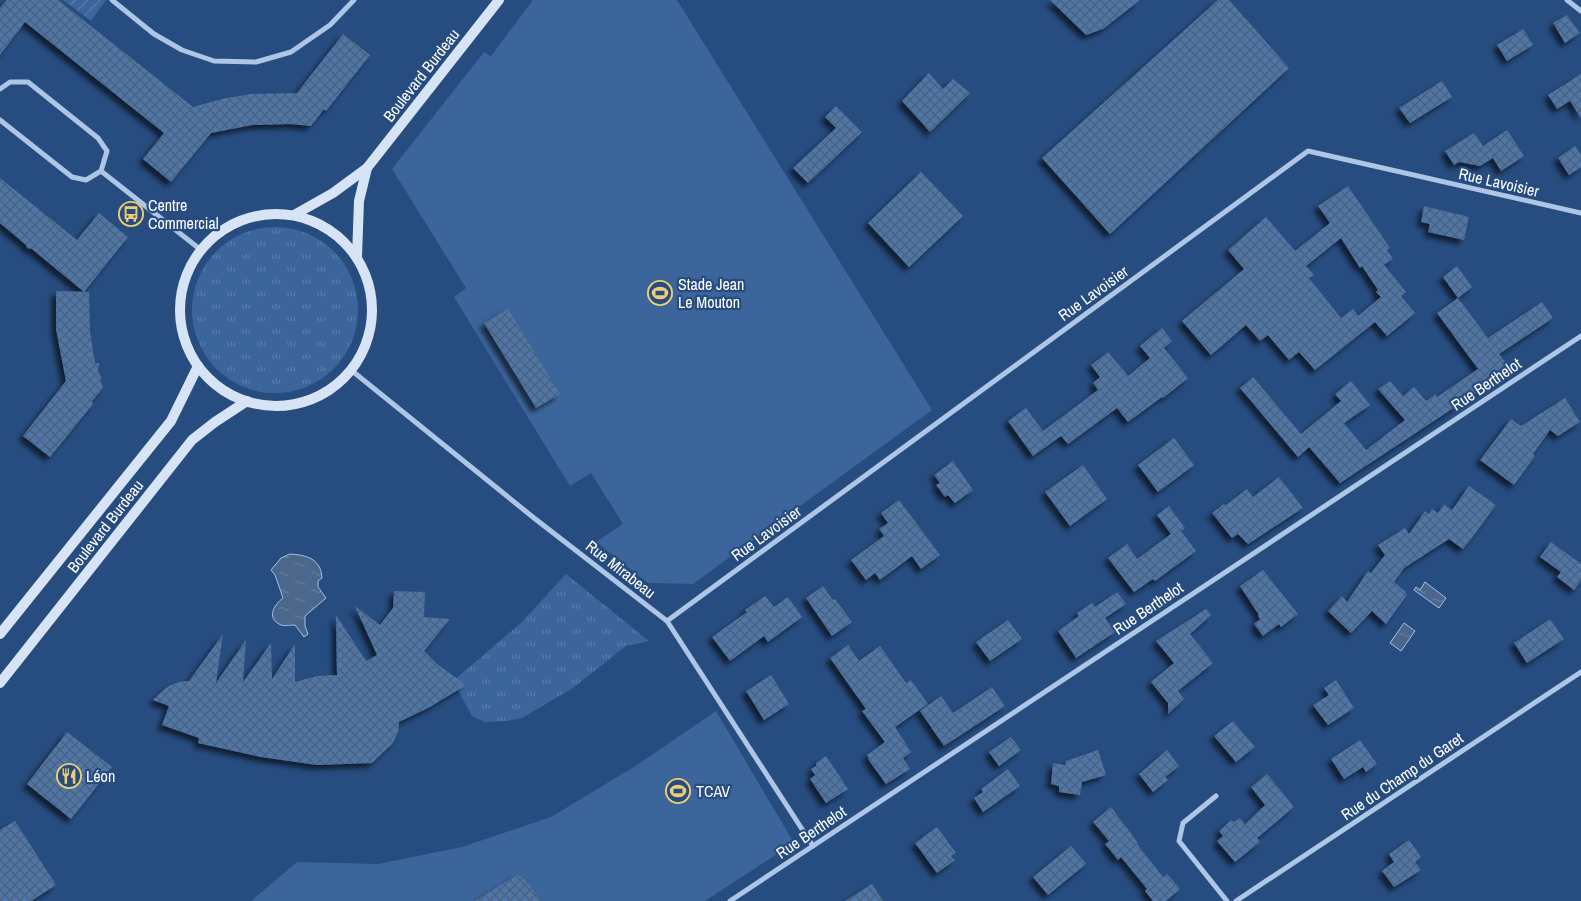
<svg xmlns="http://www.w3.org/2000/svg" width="1581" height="901" font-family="'Archivo Narrow',sans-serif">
  <defs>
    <pattern id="grass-tufts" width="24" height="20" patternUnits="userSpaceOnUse" patternTransform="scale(1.25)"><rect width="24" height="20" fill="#3c659c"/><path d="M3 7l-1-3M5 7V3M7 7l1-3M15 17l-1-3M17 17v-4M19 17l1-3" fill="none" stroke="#597cab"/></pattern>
    <pattern id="garden-furrows" width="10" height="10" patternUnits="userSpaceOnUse" patternTransform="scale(1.25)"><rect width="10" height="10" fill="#3c659c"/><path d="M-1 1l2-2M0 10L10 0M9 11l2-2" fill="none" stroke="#597cab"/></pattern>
    <pattern id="water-ripples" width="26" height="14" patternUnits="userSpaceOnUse" patternTransform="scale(1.25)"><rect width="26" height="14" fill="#4c678c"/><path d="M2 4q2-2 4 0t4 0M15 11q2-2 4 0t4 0" fill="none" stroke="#677e9d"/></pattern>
    <pattern id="building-cross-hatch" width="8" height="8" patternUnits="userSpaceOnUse" patternTransform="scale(1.25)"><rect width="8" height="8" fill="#5076a8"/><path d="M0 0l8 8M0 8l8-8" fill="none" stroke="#4e617a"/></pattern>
    <filter id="shadow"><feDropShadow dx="-4.5" dy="4.5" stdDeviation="2.5" flood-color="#0009"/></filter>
  </defs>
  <rect width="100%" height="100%" fill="#274c7f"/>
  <g fill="url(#grass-tufts)">
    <circle cx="275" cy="310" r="83"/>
    <polygon points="566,574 649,641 626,646 573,688 522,718 507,721 485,722 472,716 453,681 522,622"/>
  </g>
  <g fill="#3c659c">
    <polygon points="533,0 677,0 932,410 693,584 648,583 596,542 623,524 591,473 570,486 454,297 466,288 392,169 484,52 491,56"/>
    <polygon points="716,711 794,843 705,901 251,901 297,862 378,864 462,847 551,817 637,765"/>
  </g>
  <polygon fill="url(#garden-furrows)" points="63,0 106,0 91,21"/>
  <g fill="url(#water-ripples)" stroke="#a2c1e6">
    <path d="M290 554C307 555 321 559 322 578L318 581V587L326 598 305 616V626L308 634 304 637 295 625C289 625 284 627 279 624 266 617 275 604 283 598L275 575 271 570 281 558Z"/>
    <polygon points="1425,582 1446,598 1439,608 1414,590 1416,587 1420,590"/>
    <polygon points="1404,623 1415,631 1401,651 1390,643"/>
  </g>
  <g fill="url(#building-cross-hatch)" fill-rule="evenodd" filter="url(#shadow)">
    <polygon points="7,0 58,0 193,107 226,98 252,94 297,93 343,34 370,55 326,111 324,109 311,126 290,124 252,125 211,133 171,182 143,159 164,133 25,22 0,55 0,8"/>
    <polygon points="1050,0 1140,0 1103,29 1086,35"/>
    <polygon points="1218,0 1229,0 1289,68 1110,234 1042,158"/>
    <polygon points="1567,15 1580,33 1565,43 1553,23"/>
    <polygon points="1523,29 1533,45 1507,61 1497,45"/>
    <polygon points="929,73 943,89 953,79 970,93 930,132 902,101"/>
    <polygon points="1581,74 1581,118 1570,101 1557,109 1548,95"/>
    <polygon points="1442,81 1452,97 1410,123 1399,108"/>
    <polygon points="836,106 862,132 808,183 793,168 836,128 825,117"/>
    <polygon points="1507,130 1524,156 1501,171 1493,158 1480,166 1459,162 1454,165 1445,151 1474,133 1483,146"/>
    <polygon points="1575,146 1581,155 1581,167 1569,175 1558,158"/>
    <polygon points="921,172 963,216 909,267 868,223"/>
    <polygon points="0,178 77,240 99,213 128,237 84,292 32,249 27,248 26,245 0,223"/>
    <path d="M1348 186 1390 248 1387 250 1393 259 1384 265 1406 292 1401 296 1415 313 1387 336 1375 322 1315 370 1299 352 1289 360 1268 335 1260 341 1246 325 1211 355 1182 321 1244 269 1228 250 1266 217 1295 251 1330 223 1318 206ZM1341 238 1360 268 1362 266 1378 290 1376 292 1381 297 1358 316 1353 309 1341 318 1309 278 1314 275 1306 266Z"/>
    <polygon points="1424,206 1469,217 1464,240 1428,232 1430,224 1421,222"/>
    <polygon points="1457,266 1472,287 1458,298 1443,277"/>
    <polygon points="56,291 89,292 90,332 95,363 99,363 98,371 102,379 100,380 103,388 92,401 93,404 50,457 23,436 66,381 56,329"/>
    <polygon points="1458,298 1488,338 1542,302 1553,318 1499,354 1511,370 1340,483 1309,447 1298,457 1240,388 1253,377 1301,434 1341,401 1335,394 1351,381 1370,405 1344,423 1366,450 1405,420 1378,389 1390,381 1403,396 1414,387 1426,401 1436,394 1437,397 1478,369 1437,313"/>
    <polygon points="508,309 560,394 536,408 484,323"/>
    <polygon points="1162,328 1172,341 1164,348 1188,378 1163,398 1162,397 1128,422 1117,408 1068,444 1061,436 1033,456 1008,421 1026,408 1043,431 1098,390 1093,383 1100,377 1091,365 1108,352 1128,376 1150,358 1140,346"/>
    <polygon points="1565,398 1580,422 1558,436 1550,430 1533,454 1535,456 1514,485 1480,460 1511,419 1521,426"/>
    <polygon points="1174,438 1194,465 1158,492 1138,465"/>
    <polygon points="953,461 973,490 955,503 948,495 945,497 936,485 940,483 934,475"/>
    <polygon points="1083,465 1107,499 1070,526 1045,492"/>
    <polygon points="1279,477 1303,508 1248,544 1238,534 1232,538 1212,513 1224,504 1226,505 1247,489 1253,497"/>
    <polygon points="1469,486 1496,505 1471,539 1463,549 1449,539 1404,568 1394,582 1406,592 1405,593 1407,595 1386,624 1372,611 1351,633 1328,611 1342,596 1347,602 1368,571 1371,573 1385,555 1378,545 1405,528 1409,534 1425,511 1429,514 1432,509 1438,513 1444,504 1452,510"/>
    <polygon points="899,500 940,555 921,569 912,556 880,580 875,573 866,580 851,560 884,536 879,529 888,523 881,513"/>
    <polygon points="1169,506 1185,528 1181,531 1196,551 1155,581 1153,579 1134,592 1108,558 1127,544 1137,559 1171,534 1157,515"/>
    <polygon points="1551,542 1581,564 1581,580 1574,590 1557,577 1561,572 1540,557"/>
    <polygon points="1263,570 1298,614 1281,627 1279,624 1263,636 1254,624 1260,619 1258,616 1259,615 1240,586"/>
    <polygon points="823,586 833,600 835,599 852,622 832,636 806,598"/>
    <polygon points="394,591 425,592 424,617 450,619 424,651 437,664 466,685 430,707 399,722 398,732 393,743 372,763 317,765 261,757 198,743 199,738 162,725 169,706 153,700 167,687 178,682 189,681 223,634 216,683 246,640 243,682 271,643 272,679 295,644 295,682 317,676 337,675 336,615 366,661 377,655 355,606 380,625 393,608"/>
    <polygon points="1117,592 1126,604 1105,618 1115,632 1076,658 1058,631 1079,616 1077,613 1092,603 1095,607"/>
    <polygon points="765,596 774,607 788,597 802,617 768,642 764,636 730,661 712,637 747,612 745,610"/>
    <polygon points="1206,609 1211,615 1190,634 1213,663 1178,691 1184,699 1168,714 1168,703 1151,682 1174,663 1156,641"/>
    <polygon points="1550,619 1564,639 1527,663 1514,643"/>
    <polygon points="1008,620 1022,639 990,661 976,642"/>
    <polygon points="848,645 859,661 880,646 906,683 911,680 928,704 895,727 911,752 903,758 910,769 886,784 868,759 869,758 867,755 885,742 862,711 866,709 830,658"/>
    <polygon points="771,675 789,704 764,720 746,691"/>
    <polygon points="1336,680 1354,708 1328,725 1313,705 1329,695 1324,688"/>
    <polygon points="992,687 1005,706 944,746 920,711 941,696 953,713"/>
    <polygon points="1233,721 1255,747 1236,762 1214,736"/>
    <polygon points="67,732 112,767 71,819 27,784"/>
    <polygon points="1011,737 1021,750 999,766 989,752"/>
    <polygon points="1360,740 1377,764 1366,772 1363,767 1344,779 1331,759"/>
    <polygon points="1098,750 1106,775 1082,782 1080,795 1059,792 1059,786 1051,784 1053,763 1065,765 1066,761"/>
    <polygon points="1167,750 1179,766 1165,777 1168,780 1153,792 1139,774"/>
    <polygon points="826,756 848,789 826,803 810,779 815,775 811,769 816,766 816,763"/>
    <polygon points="1008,769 1020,786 983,812 974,798 983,792 981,789"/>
    <polygon points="1267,774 1294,807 1257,838 1260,842 1235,862 1217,841 1223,836 1219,831 1231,820 1234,822 1240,818 1245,824 1265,805 1251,787"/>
    <polygon points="1111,807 1138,843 1137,844 1163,877 1167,874 1180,889 1166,901 1153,901 1145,891 1147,889 1121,857 1118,860 1105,844 1109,841 1093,822"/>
    <polygon points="15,821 56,885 31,901 0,901 0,830"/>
    <polygon points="937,827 956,853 951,856 955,860 937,873 915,843"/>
    <polygon points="1409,840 1421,857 1415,862 1421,870 1394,887 1382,871 1394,862 1389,854"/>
    <polygon points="1071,846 1086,864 1048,895 1033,877"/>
    <polygon points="517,875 522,877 530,886 541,901 475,901"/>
    <polygon points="872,884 883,901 845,901"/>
  </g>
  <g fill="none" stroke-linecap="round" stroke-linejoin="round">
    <g stroke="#aec6e5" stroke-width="5">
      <polyline points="112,0 154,34 182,50 214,61 256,62 291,52 330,25 354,0"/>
      <polyline points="1567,0 1581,11"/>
      <polyline points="0,89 10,82 28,82 98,138 107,151 101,171 86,180 72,177 0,120"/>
      <polyline points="101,171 201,250"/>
      <polyline points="351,370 534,518 667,621 813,846"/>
      <polyline points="667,621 1308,151 1581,213"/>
      <polyline points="1216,796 1183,823 1179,841 1227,901"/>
      <polyline points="730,901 1581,336"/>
      <polyline points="1236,901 1581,672"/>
    </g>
    <g stroke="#d7e4f5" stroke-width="10">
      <circle cx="276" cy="310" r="96"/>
      <polyline points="294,215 333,193 367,168 499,0"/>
      <polyline points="357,257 359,201 367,168"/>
      <polyline points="0,634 171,421 198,366"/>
      <polyline points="0,683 192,440 215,422 247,401"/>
    </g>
  </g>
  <defs>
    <symbol id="bus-ring" viewBox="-11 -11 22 22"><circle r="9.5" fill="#274c7f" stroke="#eecc74" stroke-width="1.5"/><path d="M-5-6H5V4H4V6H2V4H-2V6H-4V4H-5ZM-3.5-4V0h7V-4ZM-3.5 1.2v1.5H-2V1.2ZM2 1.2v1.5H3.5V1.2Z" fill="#eecc74"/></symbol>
    <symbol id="stadium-ring" viewBox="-11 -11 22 22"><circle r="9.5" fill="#274c7f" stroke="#eecc74" stroke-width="1.5"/><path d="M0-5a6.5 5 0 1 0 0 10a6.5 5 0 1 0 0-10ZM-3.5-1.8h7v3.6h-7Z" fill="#eecc74"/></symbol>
    <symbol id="restaurant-ring" viewBox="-11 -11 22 22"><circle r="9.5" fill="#274c7f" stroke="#eecc74" stroke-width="1.5"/><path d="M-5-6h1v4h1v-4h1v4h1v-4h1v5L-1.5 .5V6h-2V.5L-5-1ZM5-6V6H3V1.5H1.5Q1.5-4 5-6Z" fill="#eecc74"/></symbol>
  </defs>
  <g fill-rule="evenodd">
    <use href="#bus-ring" x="117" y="200" width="28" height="28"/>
    <use href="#stadium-ring" x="646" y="279" width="28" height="28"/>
    <use href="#restaurant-ring" x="55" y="762" width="28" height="28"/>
    <use href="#stadium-ring" x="664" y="777" width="28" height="28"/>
  </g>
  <g text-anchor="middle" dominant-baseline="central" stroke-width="4.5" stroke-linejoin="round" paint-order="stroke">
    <g font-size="16" fill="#fff" stroke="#274c7f">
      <text transform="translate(421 75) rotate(-52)">Boulevard Burdeau</text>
      <text transform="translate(1499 182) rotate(13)">Rue Lavoisier</text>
      <text transform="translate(1093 293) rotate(-36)">Rue Lavoisier</text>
      <text transform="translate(1486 384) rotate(-34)">Rue Berthelot</text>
      <text transform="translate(105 526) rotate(-52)">Boulevard Burdeau</text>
      <text transform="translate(766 533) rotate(-36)">Rue Lavoisier</text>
      <text transform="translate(621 569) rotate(38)">Rue Mirabeau</text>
      <text transform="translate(1148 608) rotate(-34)">Rue Berthelot</text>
      <text transform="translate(1402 776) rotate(-34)">Rue du Champ du Garet</text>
      <text transform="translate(811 832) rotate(-34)">Rue Berthelot</text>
    </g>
    <g font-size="16" fill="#fff" stroke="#274c7f" text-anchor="start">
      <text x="148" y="205">Centre<tspan x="148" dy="18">Commercial</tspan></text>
      <text x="678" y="284">Stade Jean<tspan x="678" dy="18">Le Mouton</tspan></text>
      <text x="86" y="776">Léon</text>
      <text x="696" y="791">TCAV</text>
    </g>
  </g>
</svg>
